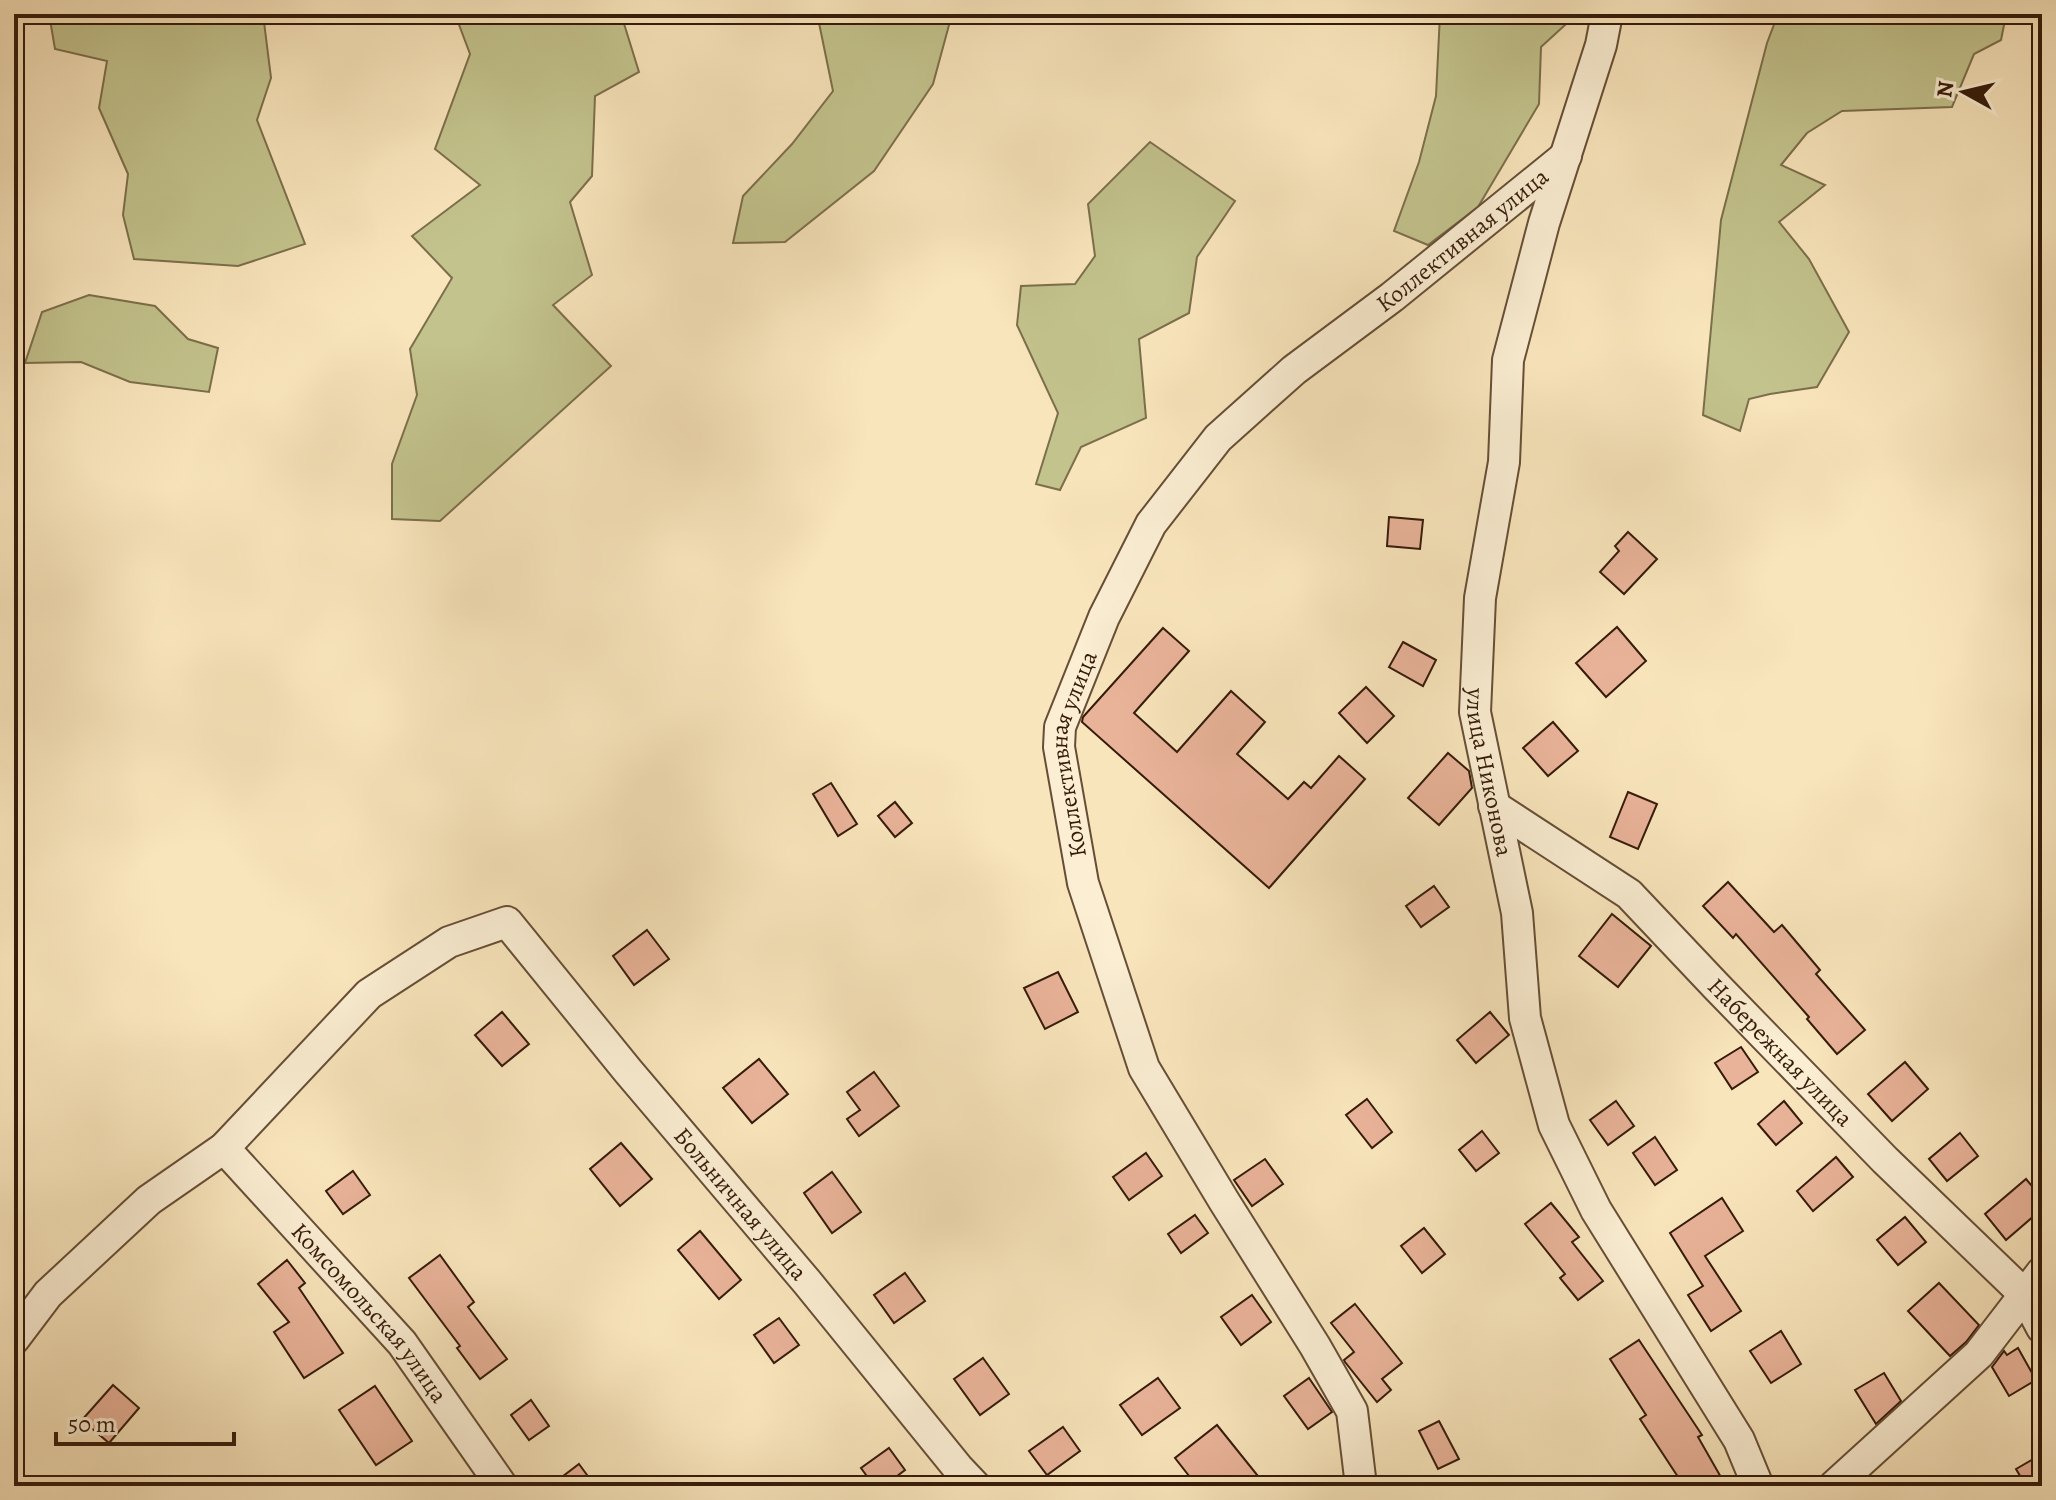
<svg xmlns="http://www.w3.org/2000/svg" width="2056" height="1500" font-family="Alegreya,serif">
  <rect width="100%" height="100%" fill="#f9e5bc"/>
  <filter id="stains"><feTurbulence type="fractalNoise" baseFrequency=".0025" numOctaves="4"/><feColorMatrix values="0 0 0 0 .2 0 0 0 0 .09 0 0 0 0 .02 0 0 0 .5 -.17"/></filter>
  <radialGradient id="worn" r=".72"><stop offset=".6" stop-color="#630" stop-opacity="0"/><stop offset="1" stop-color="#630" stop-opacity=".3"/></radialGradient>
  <g fill="#c3c38d" stroke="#7c6f4c" stroke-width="2">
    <polygon points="49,14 263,14 271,78 257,120 305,244 238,266 134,259 123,215 128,174 99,108 107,61 55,49"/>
    <polygon points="455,14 621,14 639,72 595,96 592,176 570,202 592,275 553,305 611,366 440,521 392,519 392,464 417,395 410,349 452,278 412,236 480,185 435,149 470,54"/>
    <polygon points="755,14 952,14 933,84 874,171 785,242 733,243 743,196 792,144 833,91 819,23"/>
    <polygon points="1440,14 1577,14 1541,47 1539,104 1478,207 1428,245 1394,231 1419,162 1436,96"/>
    <polygon points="1778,14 1998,14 2006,15 2001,40 1974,54 1952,107 1842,111 1807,133 1781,165 1825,185 1779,222 1809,259 1849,332 1817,387 1770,394 1749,399 1740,431 1703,415 1721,220 1767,43"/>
    <polygon points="1150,142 1235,201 1197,257 1189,313 1139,339 1146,418 1081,447 1060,490 1036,484 1058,413 1017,325 1021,286 1075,284 1095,256 1088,204"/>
    <polygon points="89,295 155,306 188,339 218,348 209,392 130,382 81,362 25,363 42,312"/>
  </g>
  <g fill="#e9b399" stroke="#351b0a" stroke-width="2">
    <polygon points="1389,517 1423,520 1420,549 1387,546"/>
    <polygon points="1628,532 1657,559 1624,594 1600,572 1619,551 1615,546"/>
    <polygon points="1617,627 1646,661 1606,697 1576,663"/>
    <polygon points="1163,628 1189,651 1134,713 1177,752 1231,691 1265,722 1237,754 1288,799 1304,782 1311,788 1339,756 1365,779 1269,888 1082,722 1083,717"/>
    <polygon points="1403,642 1436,660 1423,686 1389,667"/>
    <polygon points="1366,687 1394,716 1367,743 1339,713"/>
    <polygon points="1553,722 1578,751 1548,776 1523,748"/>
    <polygon points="1448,753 1469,771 1472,788 1439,825 1408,798"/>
    <polygon points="831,783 857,824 838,836 813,794"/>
    <polygon points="1628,792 1657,804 1638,849 1610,837"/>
    <polygon points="895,802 912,823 895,837 878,816"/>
    <polygon points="1728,882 1774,932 1782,925 1820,970 1816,974 1865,1030 1837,1054 1807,1019 1809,1017 1736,934 1733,938 1703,906"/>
    <polygon points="1434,886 1449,907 1421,927 1406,906"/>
    <polygon points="1612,914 1651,946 1618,987 1579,956"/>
    <polygon points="647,930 669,959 634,985 613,956"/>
    <polygon points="1058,972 1078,1012 1045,1029 1024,988"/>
    <polygon points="502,1012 529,1044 502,1066 475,1035"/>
    <polygon points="1490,1012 1509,1035 1476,1063 1457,1040"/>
    <polygon points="1741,1047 1758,1072 1732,1089 1715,1063"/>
    <polygon points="759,1059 788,1094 752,1123 723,1088"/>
    <polygon points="1905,1062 1928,1089 1892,1121 1868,1094"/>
    <polygon points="874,1072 899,1106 859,1136 847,1119 860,1110 847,1092"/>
    <polygon points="1367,1099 1392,1132 1372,1148 1346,1115"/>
    <polygon points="1616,1101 1634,1126 1608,1145 1590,1120"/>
    <polygon points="1784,1101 1802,1123 1776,1145 1758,1124"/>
    <polygon points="1482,1131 1499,1153 1476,1171 1459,1150"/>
    <polygon points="1960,1133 1978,1156 1947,1181 1929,1159"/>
    <polygon points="1655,1137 1677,1170 1655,1185 1633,1153"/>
    <polygon points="621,1143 652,1179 620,1206 590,1169"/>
    <polygon points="1146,1153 1162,1176 1129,1200 1113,1177"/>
    <polygon points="1836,1157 1853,1177 1813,1211 1797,1191"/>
    <polygon points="1265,1159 1283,1184 1252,1206 1234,1180"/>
    <polygon points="353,1171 370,1195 343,1214 326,1191"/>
    <polygon points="832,1172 861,1212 832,1233 804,1193"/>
    <polygon points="2026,1179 2042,1198 2042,1209 2006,1240 1985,1214"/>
    <polygon points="1722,1198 1743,1231 1705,1256 1741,1311 1711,1331 1688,1295 1703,1286 1670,1233"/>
    <polygon points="1551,1203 1579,1237 1572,1242 1603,1281 1578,1300 1560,1278 1565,1274 1525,1224"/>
    <polygon points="1195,1215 1208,1233 1181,1253 1168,1234"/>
    <polygon points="1905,1217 1926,1242 1898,1265 1877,1240"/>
    <polygon points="1424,1228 1445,1254 1422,1273 1401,1246"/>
    <polygon points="700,1231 741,1280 719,1299 678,1250"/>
    <polygon points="440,1255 474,1302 468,1307 507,1359 480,1379 457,1348 460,1346 409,1278"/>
    <polygon points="287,1260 305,1283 299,1288 343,1353 304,1378 274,1332 289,1322 258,1284"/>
    <polygon points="905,1273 925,1301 894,1323 874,1295"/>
    <polygon points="1939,1283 1979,1325 1966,1342 1950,1356 1908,1311"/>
    <polygon points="1252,1295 1271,1322 1241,1345 1221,1317"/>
    <polygon points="1355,1304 1402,1363 1382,1379 1391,1390 1377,1402 1345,1362 1344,1360 1354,1352 1331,1323"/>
    <polygon points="779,1318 799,1345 774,1363 754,1335"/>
    <polygon points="1781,1331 1801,1364 1771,1383 1750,1351"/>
    <polygon points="1639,1340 1702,1435 1698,1437 1726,1486 1684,1486 1640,1419 1646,1415 1610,1359"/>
    <polygon points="2018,1348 2036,1380 2009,1396 1992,1367 2004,1351 2007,1355"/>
    <polygon points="983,1358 1009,1394 980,1415 954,1379"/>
    <polygon points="1884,1373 1901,1401 1876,1424 1855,1390"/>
    <polygon points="1158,1378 1180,1408 1142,1435 1120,1405"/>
    <polygon points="1309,1378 1332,1412 1308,1429 1284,1396"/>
    <polygon points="113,1385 139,1408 109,1443 82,1420"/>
    <polygon points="375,1386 412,1441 376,1465 339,1410"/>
    <polygon points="531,1400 549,1426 529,1440 511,1415"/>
    <polygon points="1439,1421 1459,1459 1438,1469 1419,1431"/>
    <polygon points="1217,1425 1266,1486 1197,1486 1175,1458"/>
    <polygon points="1063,1427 1080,1451 1047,1475 1029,1451"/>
    <polygon points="889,1448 905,1470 884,1486 874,1486 861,1468"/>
    <polygon points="2042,1454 2042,1486 2026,1486 2016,1469"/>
    <polygon points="579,1464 595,1486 550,1486"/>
  </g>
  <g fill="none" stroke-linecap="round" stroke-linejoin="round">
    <defs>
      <g id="minor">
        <path id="s1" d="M1607 14 1601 45 1544 223 1508 360 1504 462 1480 598 1475 712 1517 913 1525 1018 1554 1125 1596 1210 1739 1440 1758 1486"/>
        <path id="s2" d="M1494 806 1629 894 1716 986 1885 1160 2024 1294 2042 1328"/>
        <path id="s3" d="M224 1148 402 1343 502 1486"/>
        <path id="s4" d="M14 1339 48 1294 149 1200 224 1148 369 994 449 942 507 922 628 1071 807 1282 958 1468 975 1486"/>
        <path id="s5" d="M1361 1486 1352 1411 1315 1346 1224 1201 1144 1068 1083 883 1059 747 1060 727 1104 617 1151 524 1218 438 1294 370 1392 297 1566 156"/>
        <polyline points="1834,1486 1979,1354 2042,1272"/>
      </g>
    </defs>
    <use href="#minor" stroke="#664e36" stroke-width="34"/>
    <use href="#minor" stroke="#fbeed3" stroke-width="30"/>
  </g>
  <g text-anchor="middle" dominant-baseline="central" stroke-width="6" stroke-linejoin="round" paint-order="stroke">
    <g font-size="24" fill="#351b0a" stroke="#fbeed3">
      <text stroke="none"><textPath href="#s5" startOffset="1476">Коллективная улица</textPath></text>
      <text stroke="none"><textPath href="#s5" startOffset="804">Коллективная улица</textPath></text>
      <text stroke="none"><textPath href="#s1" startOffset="776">улица Никонова</textPath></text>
      <text stroke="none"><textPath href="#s2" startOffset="380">Набережная улица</textPath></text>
      <text stroke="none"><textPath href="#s4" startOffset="1020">Больничная улица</textPath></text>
      <text stroke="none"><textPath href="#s3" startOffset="220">Комсомольская улица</textPath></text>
    </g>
  </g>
  <rect width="2056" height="1500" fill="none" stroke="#f9e5bc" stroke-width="48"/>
  <rect x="16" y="16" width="2024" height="1468" fill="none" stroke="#351b0a" stroke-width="4"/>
  <rect x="24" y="24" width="2008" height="1452" fill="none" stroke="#351b0a" stroke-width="2"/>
  <g transform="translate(1964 92) rotate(278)" stroke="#fbeed3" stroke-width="6" paint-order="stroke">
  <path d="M0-6L14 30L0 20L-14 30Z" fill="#351b0a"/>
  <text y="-12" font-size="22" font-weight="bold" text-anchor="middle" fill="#351b0a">N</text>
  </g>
  <path d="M56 1432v12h178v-12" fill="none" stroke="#351b0a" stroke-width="4"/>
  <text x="68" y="1432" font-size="24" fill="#351b0a" stroke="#fbeed3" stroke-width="6" paint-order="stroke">50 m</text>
  <rect width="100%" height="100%" filter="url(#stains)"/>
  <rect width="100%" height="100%" fill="url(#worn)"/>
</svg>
